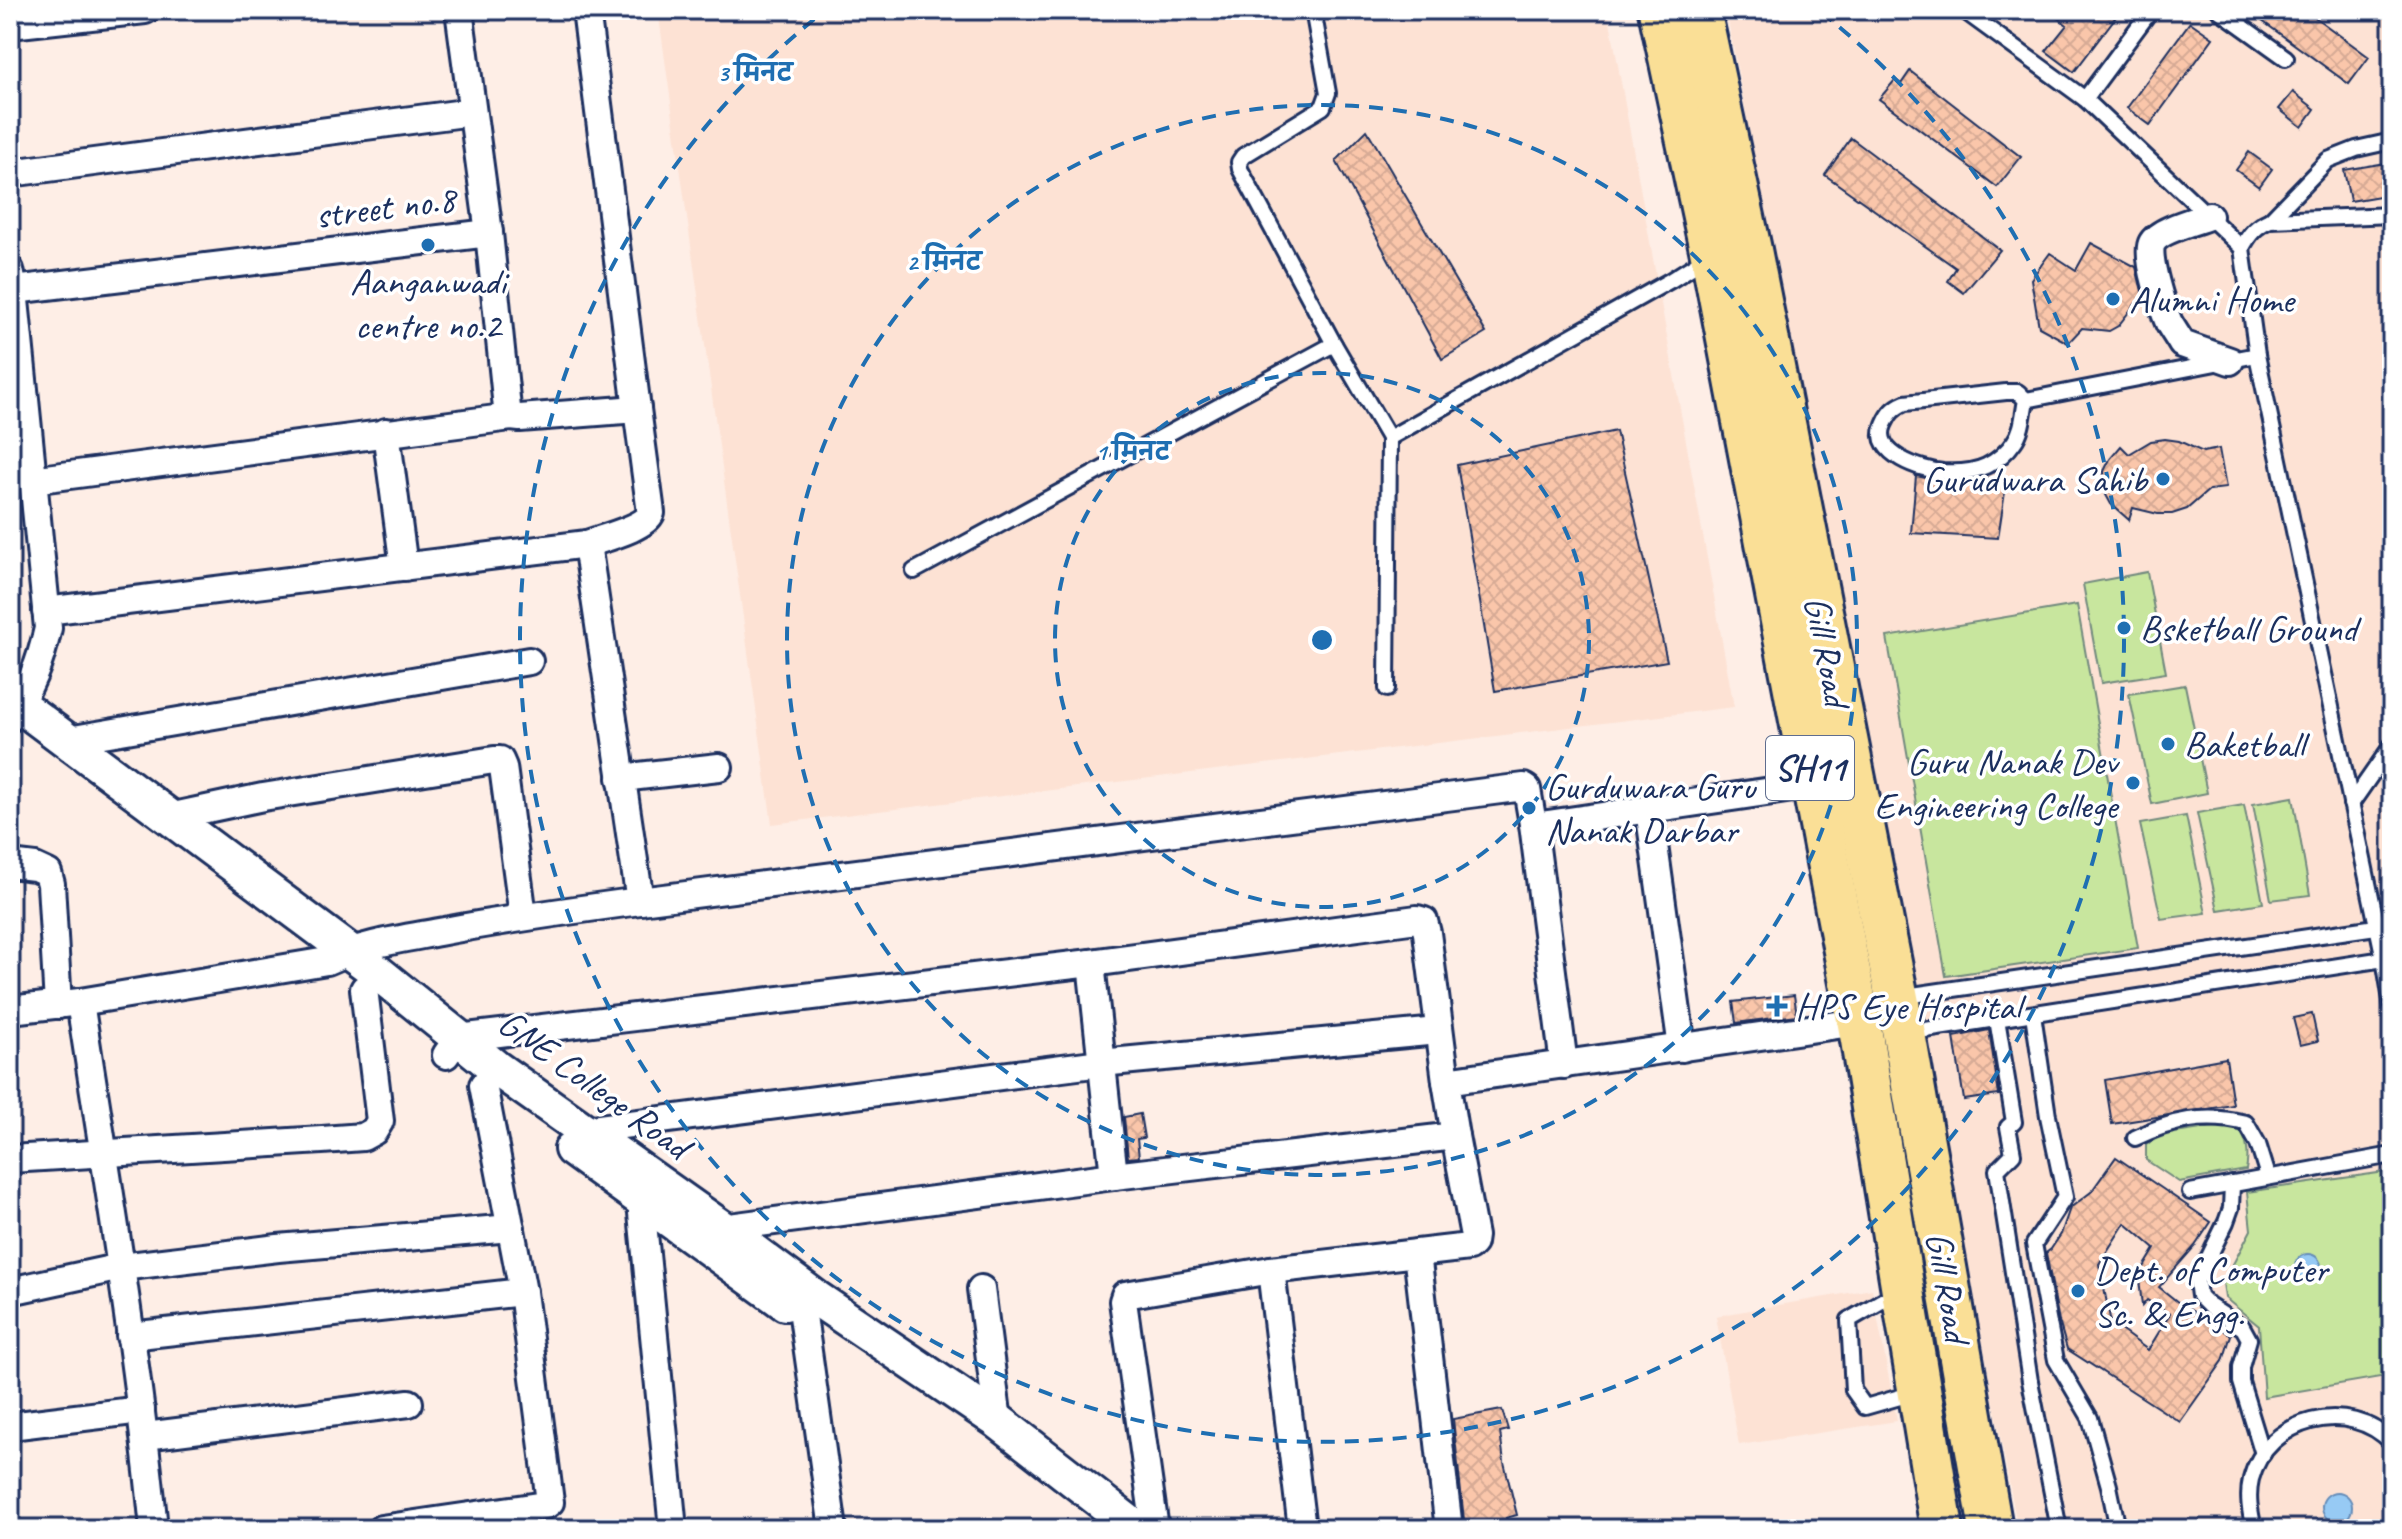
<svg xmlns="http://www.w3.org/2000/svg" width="2402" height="1539" font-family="Caveat,'Playpen Sans Deva',sans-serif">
  <defs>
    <pattern id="building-cross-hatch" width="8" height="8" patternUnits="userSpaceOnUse" patternTransform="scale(2)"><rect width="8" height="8" fill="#fac6aa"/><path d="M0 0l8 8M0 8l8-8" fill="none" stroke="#d6aa95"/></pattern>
  </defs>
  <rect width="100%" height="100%" fill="#feeee6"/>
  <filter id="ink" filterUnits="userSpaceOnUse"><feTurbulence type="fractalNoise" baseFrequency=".0125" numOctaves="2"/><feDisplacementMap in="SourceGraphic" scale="16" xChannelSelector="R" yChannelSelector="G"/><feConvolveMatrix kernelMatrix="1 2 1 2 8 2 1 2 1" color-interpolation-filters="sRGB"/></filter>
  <g filter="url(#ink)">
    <g fill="#fde2d4">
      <polygon points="658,10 1608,10 1734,707 772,824"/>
      <polygon points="1726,10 2392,10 2392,1529 2018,1529"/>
      <polygon points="1872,1289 1897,1421 1739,1445 1716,1316"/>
    </g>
    <g fill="#c8e69e" stroke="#728a7e" stroke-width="2">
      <polygon points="2147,572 2166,673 2101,683 2083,584"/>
      <polygon points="2077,605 2138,948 1946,976 1887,637"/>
      <polygon points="2185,685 2207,793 2152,804 2129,694"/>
      <polygon points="2293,797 2310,895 2271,900 2253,804"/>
      <polygon points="2244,805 2263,903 2218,910 2197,813"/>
      <polygon points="2186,816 2206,913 2161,919 2140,824"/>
      <path d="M2221 1126 2239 1128C2248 1143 2249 1154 2246 1170L2179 1182 2146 1160V1145L2162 1135Z"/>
      <polygon points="2392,1171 2392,1375 2264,1397 2259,1326 2225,1298 2223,1283 2251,1230 2247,1192"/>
    </g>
    <g fill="#97caf4" stroke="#658cb8" stroke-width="2">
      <circle cx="2308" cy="1267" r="13"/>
      <circle cx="2337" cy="1507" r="15"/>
    </g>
    <g fill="url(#building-cross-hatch)" stroke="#1b2f5e" stroke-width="2" fill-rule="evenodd">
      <polygon points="2048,10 2121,10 2074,72 2046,51 2067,25"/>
      <polygon points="2247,10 2305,10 2369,57 2349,84"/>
      <polygon points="2190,22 2213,38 2150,125 2127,108"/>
      <polygon points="1910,71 2021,157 1997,187 1879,99 1895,80 1901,84"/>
      <polygon points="2293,92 2315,109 2302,127 2279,109"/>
      <polygon points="1367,130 1486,333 1442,359 1336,161"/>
      <polygon points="1851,138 2000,250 1964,293 1948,281 1956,268 1825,175"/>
      <polygon points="2249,152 2272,169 2259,187 2236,170"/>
      <polygon points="2392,162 2392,194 2350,201 2344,170"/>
      <polygon points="2091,243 2136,267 2144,299 2136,303 2118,326 2109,331 2082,328 2068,343 2039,327 2031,279 2050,253 2076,270"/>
      <polygon points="1616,431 1667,661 1495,691 1457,465"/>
      <polygon points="2165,439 2179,441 2203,452 2219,449 2226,488 2209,490 2187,509 2172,514 2158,514 2133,508 2129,520 2111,504 2106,495 2104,484 2104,471 2110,459 2121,446 2129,454 2151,441"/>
      <polygon points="1916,476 1948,482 1982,478 2007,479 1998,538 1911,533"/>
      <polygon points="1794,995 1797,1015 1736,1023 1733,1002"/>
      <polygon points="2312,1014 2318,1041 2300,1045 2293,1018"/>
      <polygon points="1989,1030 1999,1095 1964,1100 1954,1037"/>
      <polygon points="2226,1058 2233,1105 2112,1124 2105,1080"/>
      <polygon points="1140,1114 1144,1138 1137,1139 1139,1157 1128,1158 1124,1117"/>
      <path d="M2116 1157 2211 1222 2195 1246 2159 1287 2179 1303 2231 1335 2223 1361 2180 1422 2067 1349 2059 1321 2046 1253 2051 1249 2061 1234 2070 1208 2091 1192ZM2125 1223 2155 1249 2141 1272 2138 1270 2142 1306 2147 1300 2170 1314 2148 1350 2111 1323 2099 1264Z"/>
      <polygon points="1502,1410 1508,1430 1500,1432 1504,1462 1517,1515 1506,1518 1510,1529 1465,1529 1453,1419"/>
    </g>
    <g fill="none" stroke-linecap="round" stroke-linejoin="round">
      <defs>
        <g id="service">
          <polyline points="1313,10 1328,93 1323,107 1243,156 1239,162 1240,169 1334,344 1389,438 1671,280 1706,258"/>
          <polyline points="1963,10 2085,99 2242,248"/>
          <polyline points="2219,10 2286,58"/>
          <polyline points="2085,99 2151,10"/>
          <path d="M2392 215 2270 220C2256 226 2249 234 2242 248L2257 355 2384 959 2392 1006"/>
          <polyline points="2270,220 2328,160 2356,149 2392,141"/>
          <path d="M2006 392H2018L2026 400C2023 414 2023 430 2014 442 2008 451 1997 461 1986 466 1973 472 1957 473 1943 472 1922 470 1871 454 1884 425 1889 414 1893 408 1905 403Z"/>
          <polyline points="2026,400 2257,355"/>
          <polyline points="914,571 1334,344"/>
          <polyline points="1387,689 1389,438"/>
          <polyline points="2351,804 2392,745"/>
          <polyline points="1899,997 2376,927"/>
          <polyline points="2033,1014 2048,1116 2065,1197 2034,1244 2056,1360 2090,1418 2109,1486 2118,1529"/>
          <polyline points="1997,1019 2014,1122 2008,1127 2013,1154 1997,1170 2030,1381 2059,1529"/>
          <polyline points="1906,1033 2384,959"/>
          <path d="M2135 1138C2172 1120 2205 1113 2246 1123L2258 1144 2268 1176"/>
          <polyline points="2232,1184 2231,1208 2226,1222 2197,1281 2199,1296 2209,1306 2243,1328 2249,1339 2241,1367 2241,1382 2263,1454"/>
          <polyline points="2190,1192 2392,1155"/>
          <polyline points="1899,1291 1849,1320 1853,1390 1865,1407 1914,1393"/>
          <path d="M2254 1529C2250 1512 2247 1496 2251 1479 2267 1418 2349 1397 2392 1443"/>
        </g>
        <g id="minor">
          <polyline points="459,10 489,233"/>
          <polyline points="586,10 637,409"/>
          <polyline points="10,25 145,10"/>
          <polyline points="10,173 472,112"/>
          <path d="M2209 216C2195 221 2159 230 2152 243 2145 255 2163 309 2169 323 2173 330 2178 337 2182 344L2230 361"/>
          <path d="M10 270 14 290 48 628C40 664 30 688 10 718"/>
          <path d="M14 290 489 233 507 408 511 417 520 418 637 409 651 513C645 528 603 538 587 544L640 901 1524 787 1527 789 1533 824 1541 825 1813 785"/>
          <polyline points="386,432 404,567"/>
          <polyline points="32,480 511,417"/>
          <polyline points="46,611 587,544"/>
          <polyline points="68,740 529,661"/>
          <polyline points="621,778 719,767"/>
          <polyline points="1649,809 1682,1048"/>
          <polyline points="169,817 263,797 494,760 500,760 503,767 523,916"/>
          <polyline points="1533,824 1564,1065"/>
          <polyline points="10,864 35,867 48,873 51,884 58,1005"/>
          <polyline points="1091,963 1114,1176"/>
          <path d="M80 1002C107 1178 137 1353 154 1529"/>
          <path d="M10 1010 80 1002 327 961C363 944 401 939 439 932 506 919 573 910 640 901"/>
          <polyline points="446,1055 458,1038 1091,963 1417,919 1424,921 1427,933 1446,1081 1858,1022"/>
          <polyline points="584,1130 1101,1063 1438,1031"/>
          <polyline points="10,1159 322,1140 363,1137 374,1131 380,1121 364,989"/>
          <polyline points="647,1188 642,1201 642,1213 673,1529"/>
          <polyline points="722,1228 1114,1176 1455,1136 1446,1081"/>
          <polyline points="1417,1253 1449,1529"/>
          <polyline points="1271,1270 1302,1529"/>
          <polyline points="981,1289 998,1421"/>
          <polyline points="10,1291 121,1267 278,1248 511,1228"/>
          <polyline points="803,1316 833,1529"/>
          <polyline points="130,1336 523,1292"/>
          <polyline points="10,1426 141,1410"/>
          <polyline points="145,1436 409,1403"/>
          <polyline points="381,1529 546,1505 550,1502 523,1292 483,1085"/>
          <polyline points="1155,1529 1123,1301 1125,1295 1271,1270 1469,1247 1473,1243 1474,1236 1455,1136"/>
        </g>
        <g id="tertiary">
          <polyline points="10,698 377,972 496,1068 722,1228 816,1298 998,1421 1137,1529"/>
          <polyline points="572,1149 785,1303"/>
        </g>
        <g id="primary">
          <polyline points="1660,10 1712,254 1862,1040 1942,1529"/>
          <polyline points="1699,10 1750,250 1904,1034 1991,1529"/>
        </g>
      </defs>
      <use href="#service" stroke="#1b2f5e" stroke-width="20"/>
      <use href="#minor" stroke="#1b2f5e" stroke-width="32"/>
      <use href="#tertiary" stroke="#1b2f5e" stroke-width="40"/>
      <use href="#primary" stroke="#1b2f5e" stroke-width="48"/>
      <use href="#service" stroke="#fff" stroke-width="14"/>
      <use href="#minor" stroke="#fff" stroke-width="26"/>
      <use href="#tertiary" stroke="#fff" stroke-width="34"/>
      <use href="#primary" stroke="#fadf96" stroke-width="42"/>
    </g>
  </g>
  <g fill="none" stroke="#1f6fb2" stroke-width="4" stroke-dasharray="14 10">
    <circle cx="1322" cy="640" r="267"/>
    <circle cx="1322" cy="640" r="535"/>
    <path d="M1821 12A802 802 0 1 1 823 12"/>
  </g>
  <g fill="#1f6fb2" stroke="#fff" stroke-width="3">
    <circle cx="428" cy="245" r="8"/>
    <circle cx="2113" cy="299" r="8"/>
    <circle cx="2163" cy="479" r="8"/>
    <circle cx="2124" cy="628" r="8"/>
    <circle cx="2168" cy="744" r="8"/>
    <circle cx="2133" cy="783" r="8"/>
    <circle cx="1529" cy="808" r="8"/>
    <path d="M1773 994h8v8h8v8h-8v8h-8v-8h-8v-8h8z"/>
    <circle cx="2078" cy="1291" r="8"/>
  </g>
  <g text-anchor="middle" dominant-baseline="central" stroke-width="7" stroke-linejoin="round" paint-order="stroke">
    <rect fill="#fff" stroke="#5f6d8e" stroke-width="2" x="1766" y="736" width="88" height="64" rx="6"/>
    <g font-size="36" font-weight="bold" fill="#1b2f5e">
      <text x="1810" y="768">SH11</text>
    </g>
    <g font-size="38" fill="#1b2f5e" stroke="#fff">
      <text transform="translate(385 207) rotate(-7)">street no.8</text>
      <text transform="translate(1827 651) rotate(79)">Gill Road</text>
      <text transform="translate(594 1084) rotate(36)">GNE College Road</text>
      <text transform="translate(1948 1287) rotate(80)">Gill Road</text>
    </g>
    <g font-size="38" fill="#1b2f5e" stroke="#fff" text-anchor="start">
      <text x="428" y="281" text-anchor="middle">Aanganwadi<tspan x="428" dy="44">centre no.2</tspan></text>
      <text x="2129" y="299">Alumni Home</text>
      <text x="2147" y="479" text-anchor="end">Gurudwara Sahib</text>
      <text x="2140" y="628">Bsketball Ground</text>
      <text x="2184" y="744">Baketball</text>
      <text x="2117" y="761" text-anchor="end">Guru Nanak Dev<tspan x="2117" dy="44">Engineering College</tspan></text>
      <text x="1545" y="786">Gurduwara Guru<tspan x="1545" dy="44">Nanak Darbar</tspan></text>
      <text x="1795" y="1006">HPS Eye Hospital</text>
      <text x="2094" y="1269">Dept. of Computer<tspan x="2094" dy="44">Sc. &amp; Engg.</tspan></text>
    </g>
  </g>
  <circle cx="1322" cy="640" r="12" fill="#1f6fb2" stroke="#fff" stroke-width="4"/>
  <g font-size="24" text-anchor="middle" font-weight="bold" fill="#1f6fb2" stroke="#fff" stroke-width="7" stroke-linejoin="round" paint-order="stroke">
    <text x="755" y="81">3 मिनट</text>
    <text x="944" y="270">2 मिनट</text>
    <text x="1133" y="460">1 मिनट</text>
  </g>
  <rect width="2402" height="1539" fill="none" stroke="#fff" stroke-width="40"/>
  <rect x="20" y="20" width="2362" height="1499" fill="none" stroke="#1b2f5e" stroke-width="3" filter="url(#ink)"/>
</svg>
